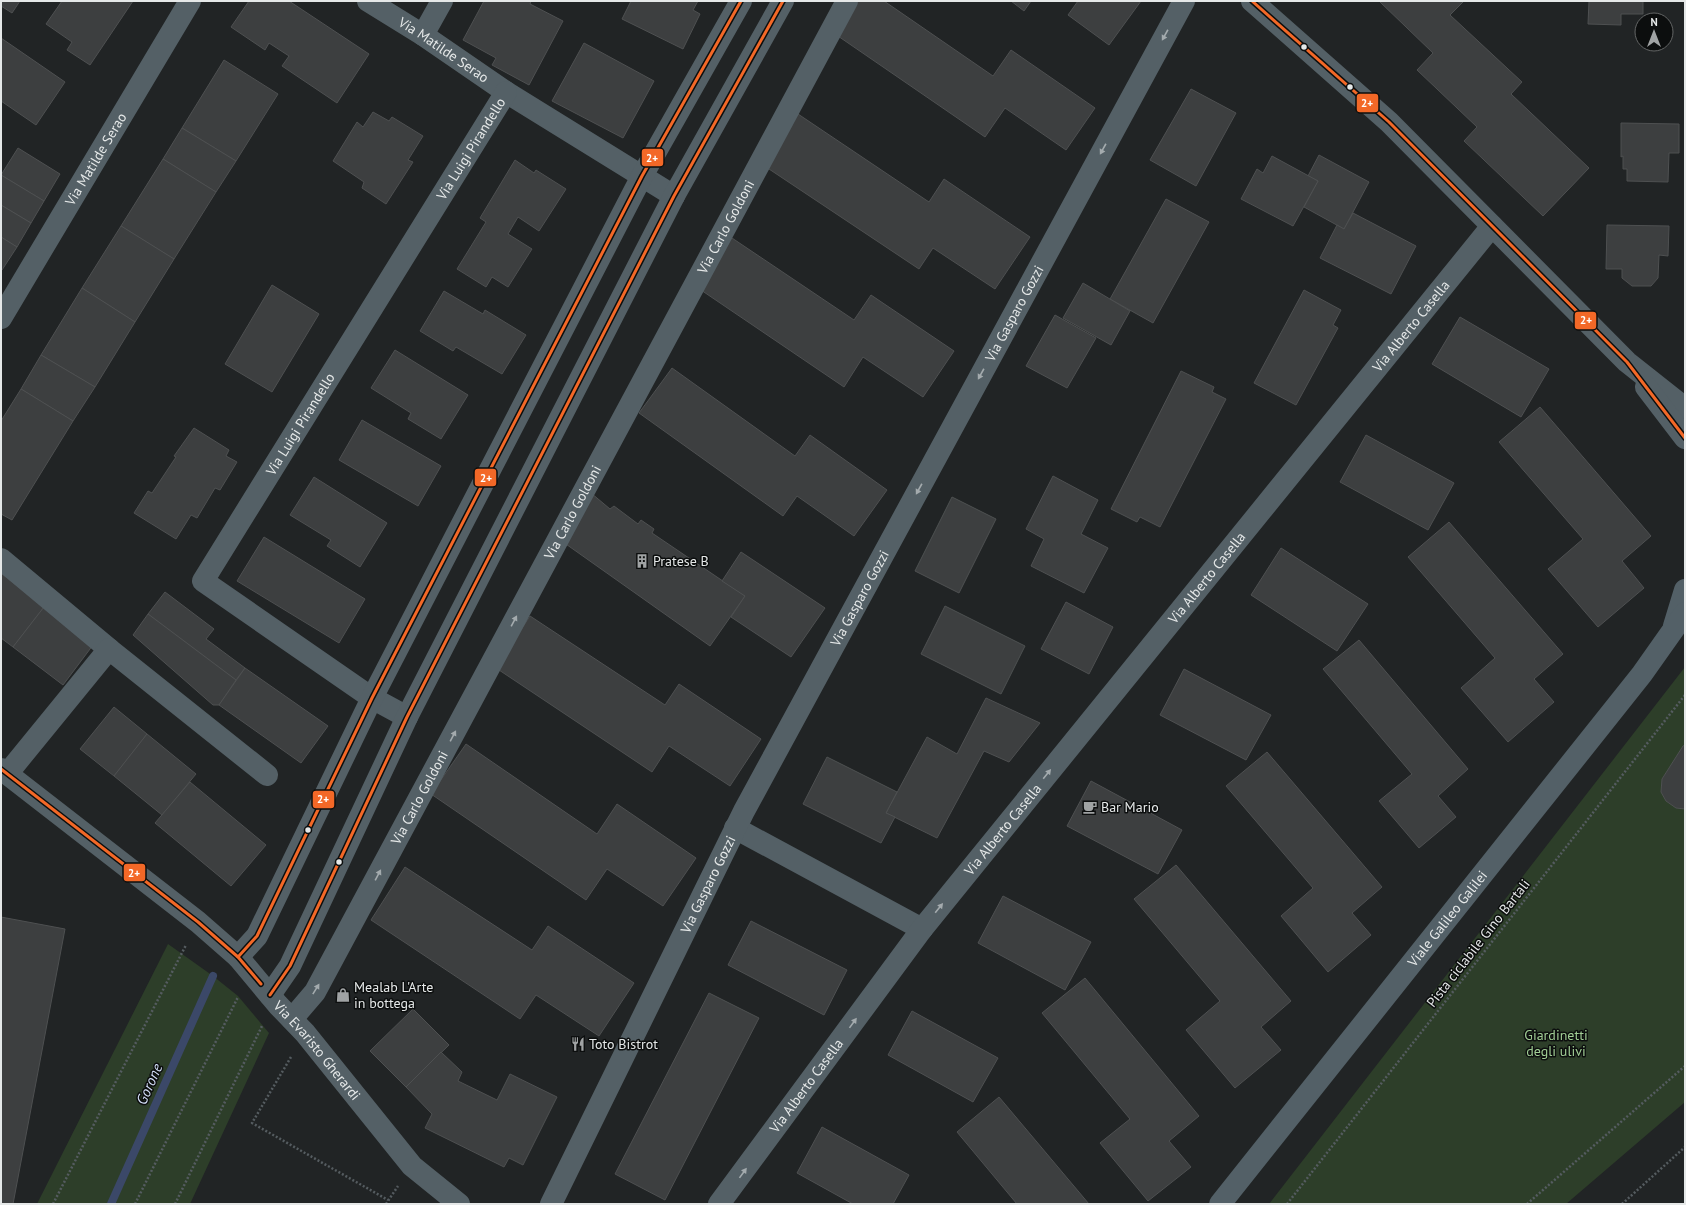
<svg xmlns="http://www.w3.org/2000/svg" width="1686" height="1205" font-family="'PT Sans',sans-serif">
  <rect width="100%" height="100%" fill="#212425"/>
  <g fill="#2d3e29">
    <polygon points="1685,667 1685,1102 1566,1204 1269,1204"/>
    <polygon points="168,944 213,976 238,996 269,1033 190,1204 37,1204"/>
  </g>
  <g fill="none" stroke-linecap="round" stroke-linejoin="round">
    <polyline stroke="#3b4868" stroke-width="8" points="111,1204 213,976"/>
  </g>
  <g fill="#3d3f40" stroke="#4e5051">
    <polygon points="1,1 20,1 12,13 1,6"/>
    <polygon points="62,1 133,1 90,65 67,50 72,42 46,24"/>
    <polygon points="249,1 289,1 369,54 337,103 282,66 289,56 269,43 265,50 231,27"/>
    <polygon points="484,1 531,1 530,4 563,21 529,85 492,65 496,58 463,40"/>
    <polygon points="631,1 698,1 693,10 700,14 683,49 622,19"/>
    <polygon points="858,1 884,1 993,76 1011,50 1095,108 1066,150 1005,108 985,137 835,34"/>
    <polygon points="1011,1 1031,1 1024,11"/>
    <polygon points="1078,1 1141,1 1109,45 1068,15"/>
    <polygon points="1379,1 1464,1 1450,15 1522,82 1511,94 1589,168 1543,216 1464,141 1477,127 1417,70 1433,53"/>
    <polygon points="1589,1 1643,1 1643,14 1621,14 1621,25 1588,24"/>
    <polygon points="1,38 65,82 36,125 1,101"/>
    <polygon points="584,43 654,81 623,138 552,101"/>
    <polygon points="224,60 278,94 236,161 182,128"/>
    <polygon points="1191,89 1236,113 1196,186 1150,160"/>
    <polygon points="373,112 389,121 392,117 423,136 408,160 413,162 386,204 362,188 364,182 333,161 357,122 363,127"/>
    <polygon points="798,114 929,202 944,179 1030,237 995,289 933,248 919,269 763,165"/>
    <polygon points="1621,123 1679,124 1679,153 1669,153 1668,182 1627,181 1627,169 1623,169 1623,156 1621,157"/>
    <polygon points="182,128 236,161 216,192 163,159"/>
    <polygon points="18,148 60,174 44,201 1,175"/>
    <polygon points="1319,155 1369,182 1344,229 1304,207 1318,181 1308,176"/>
    <polygon points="1272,156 1318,181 1293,226 1241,199 1257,169 1263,173"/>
    <polygon points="163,159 216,192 174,259 121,226"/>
    <polygon points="515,160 534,173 536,170 566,189 539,231 518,217 508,234 532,249 508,287 492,277 486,287 457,269 486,222 480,218"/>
    <polygon points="1,175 44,201 31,223 1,205"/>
    <polygon points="1166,199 1209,222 1153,323 1110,299"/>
    <polygon points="1,205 31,223 17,247 1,237"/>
    <polygon points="1353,213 1416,246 1391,294 1320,258 1337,225 1344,229"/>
    <polygon points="1607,225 1669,226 1668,256 1659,255 1658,278 1651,286 1632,286 1622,278 1622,269 1606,269"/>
    <polygon points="121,226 174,259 135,322 82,288"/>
    <polygon points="729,236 854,320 871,295 954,351 923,397 863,357 844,387 695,286"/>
    <polygon points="1,237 17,247 2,270 1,270"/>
    <polygon points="1083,283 1130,311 1111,345 1063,318"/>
    <polygon points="272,285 319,314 272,392 225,364"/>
    <polygon points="82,288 135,322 95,387 41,355"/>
    <polygon points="1304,290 1341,310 1333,325 1338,328 1296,405 1254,383"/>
    <polygon points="444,291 483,314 485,310 526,335 502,374 456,347 453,351 420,331"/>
    <polygon points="1055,315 1096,338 1067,388 1026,366"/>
    <polygon points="1460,317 1549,369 1521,417 1432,364"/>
    <polygon points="395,350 468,395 441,439 408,419 411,413 371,388"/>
    <polygon points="41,355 95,387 73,421 21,389"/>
    <polygon points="672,368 795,456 810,435 887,490 854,536 797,496 783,516 639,413"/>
    <polygon points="1181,371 1214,387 1212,392 1226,399 1160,527 1140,517 1137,522 1111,509"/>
    <polygon points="21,389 73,421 12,520 1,514 1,421"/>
    <polygon points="1540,407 1651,536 1622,561 1644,588 1598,627 1548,569 1583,539 1499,442"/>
    <polygon points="362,420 441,466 418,506 339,460"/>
    <polygon points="194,428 229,450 226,456 237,462 220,490 215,488 197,518 191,515 176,539 134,513 148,491 152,493 176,457 174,456"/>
    <polygon points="1366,435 1454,483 1428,530 1340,482"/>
    <polygon points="1053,476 1098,500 1081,534 1108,548 1084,593 1031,566 1044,539 1026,529"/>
    <polygon points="314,477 387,523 360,567 327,546 331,540 290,515"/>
    <polygon points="591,493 610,509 614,506 638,524 641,520 654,529 652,533 745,596 710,646 563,542"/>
    <polygon points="952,497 996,519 959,593 915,571"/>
    <polygon points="1449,522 1563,654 1534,679 1554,702 1508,742 1461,688 1495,658 1408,557"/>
    <polygon points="264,537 365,599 339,643 237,581"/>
    <polygon points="1281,548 1368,604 1337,651 1251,595"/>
    <polygon points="741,552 825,608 791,657 731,617 745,596 722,581"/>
    <polygon points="2,574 44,607 13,647 1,638 1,576"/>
    <polygon points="165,592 214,629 206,639 245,668 236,680 148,614"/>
    <polygon points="1066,602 1113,627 1089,674 1041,649"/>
    <polygon points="945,606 1025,646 1001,694 921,654"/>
    <polygon points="44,607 93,645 63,685 13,647"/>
    <polygon points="148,614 236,680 219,705 213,705 133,635"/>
    <polygon points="530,616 665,705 679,684 761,739 730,786 669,746 652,772 496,668"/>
    <polygon points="1359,640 1468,769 1438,796 1456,817 1419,848 1379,801 1412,774 1323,669"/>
    <polygon points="245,668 328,726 301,763 219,705"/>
    <polygon points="1184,669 1271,715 1246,760 1160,715"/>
    <polygon points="986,698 1040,723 1009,762 984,751 937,838 886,813 927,737 957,754"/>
    <polygon points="114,707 147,734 114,776 80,749"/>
    <polygon points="147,734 196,774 162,815 114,776"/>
    <polygon points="466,744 597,834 617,804 696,858 663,906 607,869 586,900 431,794"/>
    <polygon points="1685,745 1685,809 1676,808 1666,801 1661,792 1662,779 1683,746"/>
    <polygon points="1267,752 1382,887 1352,913 1371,935 1328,972 1281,916 1313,888 1226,786"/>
    <polygon points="827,757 897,792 886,813 895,817 881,843 803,804"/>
    <polygon points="1091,781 1182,830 1158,874 1067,826"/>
    <polygon points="190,782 266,845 231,886 155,823"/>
    <polygon points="1176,865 1291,1001 1261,1027 1281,1050 1235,1088 1186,1030 1220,1001 1134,899"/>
    <polygon points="405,867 532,950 548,926 634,983 599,1036 536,995 520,1019 371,920"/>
    <polygon points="1003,896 1091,942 1065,990 978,943"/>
    <polygon points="1,917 65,929 13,1204 1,1204"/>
    <polygon points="751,921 847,970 824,1015 728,965"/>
    <polygon points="1085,978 1199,1116 1169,1141 1191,1167 1148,1201 1100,1143 1130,1119 1042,1013"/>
    <polygon points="709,993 759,1018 665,1200 615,1174"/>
    <polygon points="413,1009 449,1045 406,1087 370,1051"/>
    <polygon points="912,1011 998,1058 973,1102 888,1055"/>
    <polygon points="441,1052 462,1072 458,1081 497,1100 510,1074 557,1097 523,1165 509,1158 504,1167 425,1128 432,1114 406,1087"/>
    <polygon points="999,1097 1089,1204 1017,1204 957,1132"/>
    <polygon points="822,1127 909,1175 893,1204 853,1204 797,1173"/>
  </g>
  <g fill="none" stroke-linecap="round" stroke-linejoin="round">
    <g stroke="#555c60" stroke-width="2.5" stroke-dasharray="2 2" stroke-linecap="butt">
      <polyline points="291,1057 252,1123 388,1200"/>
      <polyline points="53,1204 186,945"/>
      <polyline points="135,1204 238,997"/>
      <polyline points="175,1204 262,1026"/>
      <polyline points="386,1204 398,1186"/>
      <polyline points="1287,1204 1685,695"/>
      <polyline points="1527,1204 1685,1066"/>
      <polyline points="1622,1204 1685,1147"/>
    </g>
    <g stroke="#546066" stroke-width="22">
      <path id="s1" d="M368 1 423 35 506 92 674 196"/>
      <polyline points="1252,1 1389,122 1627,362 1685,408"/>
      <polyline points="423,35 442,1"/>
      <path id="s2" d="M1 318 190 1"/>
      <polyline points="1646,387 1685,438"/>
      <polyline points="1,559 109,649"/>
      <path id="s3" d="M407 717 372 698 203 581 506 92"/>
      <path id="s4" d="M1 769 198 922 238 957 278 1005 305 1033 412 1166 459 1204"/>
      <polyline points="7,774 109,649 267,775"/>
      <polyline points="735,828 922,929"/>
      <polyline points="238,957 257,936 372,698 642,176 741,1"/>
      <polyline points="270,995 290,966 407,717 674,196 783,1"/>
      <path id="s5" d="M292 1019 315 992 847 1"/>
      <path id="s6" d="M551 1204 744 811 1184 1"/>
      <path id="s7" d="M719 1204 922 929 1492 226"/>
    </g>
    <g stroke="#536067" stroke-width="22">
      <polyline points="1674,626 1685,590"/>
      <path id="s8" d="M1220 1204 1642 674 1685 613"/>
    </g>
    <defs>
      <g id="bus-1">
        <polyline points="1252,1 1389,122 1627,362 1685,438"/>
        <polyline points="1,769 198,922 238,957 261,984"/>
        <polyline points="238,957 257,936 372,698 642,176 741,1"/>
        <polyline points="270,995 290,966 407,717 674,196 783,1"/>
      </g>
    </defs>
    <use href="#bus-1" stroke="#0c0e0e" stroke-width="6"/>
    <use href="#bus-1" stroke="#f36827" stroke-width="3"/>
  </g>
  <defs><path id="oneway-solid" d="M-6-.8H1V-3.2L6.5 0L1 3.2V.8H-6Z"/></defs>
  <g fill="#a4abae">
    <use href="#oneway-solid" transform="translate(1165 35) rotate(119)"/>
    <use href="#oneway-solid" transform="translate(1103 149) rotate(119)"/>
    <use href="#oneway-solid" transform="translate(981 374) rotate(119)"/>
    <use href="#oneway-solid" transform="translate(919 489) rotate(119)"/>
    <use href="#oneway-solid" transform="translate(514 621) rotate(-62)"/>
    <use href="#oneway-solid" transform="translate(453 736) rotate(-62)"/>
    <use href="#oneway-solid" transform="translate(1047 774) rotate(-51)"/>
    <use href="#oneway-solid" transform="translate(378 875) rotate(-62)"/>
    <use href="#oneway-solid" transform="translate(939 908) rotate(-51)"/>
    <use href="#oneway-solid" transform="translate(316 989) rotate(-58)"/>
    <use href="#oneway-solid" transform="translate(853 1023) rotate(-54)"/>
    <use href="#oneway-solid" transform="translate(743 1173) rotate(-54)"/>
  </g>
  <defs>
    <symbol id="building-bare" viewBox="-9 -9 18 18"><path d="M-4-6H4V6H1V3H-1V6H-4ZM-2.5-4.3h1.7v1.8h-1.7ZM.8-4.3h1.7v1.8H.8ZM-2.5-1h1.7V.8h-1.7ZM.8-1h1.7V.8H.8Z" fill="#a0a3a4" stroke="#0c0e0e" stroke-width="2.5" paint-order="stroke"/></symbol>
    <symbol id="cafe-bare" viewBox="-9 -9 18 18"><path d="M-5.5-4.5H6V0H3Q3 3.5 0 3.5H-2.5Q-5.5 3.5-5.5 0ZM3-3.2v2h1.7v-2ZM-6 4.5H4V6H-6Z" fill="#a0a3a4" stroke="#0c0e0e" stroke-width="2.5" paint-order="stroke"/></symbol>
    <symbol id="shop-bare" viewBox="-9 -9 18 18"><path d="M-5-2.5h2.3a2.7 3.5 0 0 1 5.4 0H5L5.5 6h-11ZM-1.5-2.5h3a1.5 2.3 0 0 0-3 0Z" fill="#a0a3a4" stroke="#0c0e0e" stroke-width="2.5" paint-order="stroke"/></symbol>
    <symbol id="restaurant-bare" viewBox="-9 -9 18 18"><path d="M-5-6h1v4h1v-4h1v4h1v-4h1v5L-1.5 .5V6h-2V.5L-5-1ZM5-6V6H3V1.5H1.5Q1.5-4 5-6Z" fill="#a0a3a4" stroke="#0c0e0e" stroke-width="2.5" paint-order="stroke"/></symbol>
  </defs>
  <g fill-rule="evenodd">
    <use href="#building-bare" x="632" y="551" width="20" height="20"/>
    <use href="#cafe-bare" x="1080" y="797" width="20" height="20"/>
    <use href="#shop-bare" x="333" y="985" width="20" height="20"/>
    <use href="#restaurant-bare" x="568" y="1034" width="20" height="20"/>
  </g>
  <g fill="#e5e8e8" stroke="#0c0e0e" stroke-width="1.5">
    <circle cx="1304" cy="47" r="3.5"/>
    <circle cx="1350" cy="87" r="3.5"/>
    <circle cx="308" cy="830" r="3.5"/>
    <circle cx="339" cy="862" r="3.5"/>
  </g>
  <g text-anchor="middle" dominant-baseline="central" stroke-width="3" stroke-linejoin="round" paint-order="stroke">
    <g font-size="14" fill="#e5e8e8" stroke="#0c0e0e">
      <text stroke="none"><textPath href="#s1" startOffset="90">Via Matilde Serao</textPath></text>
      <text stroke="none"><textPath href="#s3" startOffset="754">Via Luigi Pirandello</textPath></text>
      <text stroke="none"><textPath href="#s2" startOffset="185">Via Matilde Serao</textPath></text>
      <text stroke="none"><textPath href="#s5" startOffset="904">Via Carlo Goldoni</textPath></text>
      <text stroke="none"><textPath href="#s6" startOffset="1004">Via Gasparo Gozzi</textPath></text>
      <text stroke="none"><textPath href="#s7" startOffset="1118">Via Alberto Casella</textPath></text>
      <text stroke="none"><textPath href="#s3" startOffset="430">Via Luigi Pirandello</textPath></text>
      <text stroke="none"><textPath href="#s5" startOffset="580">Via Carlo Goldoni</textPath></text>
      <text stroke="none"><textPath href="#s7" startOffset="794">Via Alberto Casella</textPath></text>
      <text stroke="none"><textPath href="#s6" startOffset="680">Via Gasparo Gozzi</textPath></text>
      <text stroke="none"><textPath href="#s5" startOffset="256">Via Carlo Goldoni</textPath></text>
      <text stroke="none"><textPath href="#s7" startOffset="470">Via Alberto Casella</textPath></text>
      <text stroke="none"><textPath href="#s6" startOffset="356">Via Gasparo Gozzi</textPath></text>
      <text stroke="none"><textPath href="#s8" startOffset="365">Viale Galileo Galilei</textPath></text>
      <text transform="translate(1478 943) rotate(-52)">Pista ciclabile Gino Bartali</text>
      <text stroke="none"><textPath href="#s4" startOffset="425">Via Evaristo Gherardi</textPath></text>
      <text stroke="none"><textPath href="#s7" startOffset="147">Via Alberto Casella</textPath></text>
    </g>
    <g font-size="14" fill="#e5e8e8" stroke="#0c0e0e" text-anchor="start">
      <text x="653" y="561">Pratese B</text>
      <text x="1101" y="807">Bar Mario</text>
      <text x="354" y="987">Mealab L'Arte<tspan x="354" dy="16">in bottega</tspan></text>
      <text x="589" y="1044">Toto Bistrot</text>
    </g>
    <g font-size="14" fill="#a1ce95" stroke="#0c0e0e">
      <text x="1556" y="1035">Giardinetti<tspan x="1556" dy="16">degli ulivi</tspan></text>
    </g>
    <g font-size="15" font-style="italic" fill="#d4dff8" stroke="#0c0e0e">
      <text transform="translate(149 1084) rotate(-66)">Gorone</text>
    </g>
  </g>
  <g stroke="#0c0e0e" stroke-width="1.5">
    <rect x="1356" y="93" width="23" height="20" rx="4" fill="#f36827"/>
    <rect x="641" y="148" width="23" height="19" rx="4" fill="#f36827"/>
    <rect x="1574" y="311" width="23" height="19" rx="4" fill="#f36827"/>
    <rect x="474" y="468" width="23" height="19" rx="4" fill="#f36827"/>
    <rect x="312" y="790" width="23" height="19" rx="4" fill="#f36827"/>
    <rect x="123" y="863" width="23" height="19" rx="4" fill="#f36827"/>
  </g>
  <g font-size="11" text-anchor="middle" font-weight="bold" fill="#fff">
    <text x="1367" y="107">2+</text>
    <text x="652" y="162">2+</text>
    <text x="1586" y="324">2+</text>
    <text x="486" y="482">2+</text>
    <text x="323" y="803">2+</text>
    <text x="134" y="877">2+</text>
  </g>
  <rect width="1686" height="1205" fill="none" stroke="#e5e8e8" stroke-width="4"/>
  <g transform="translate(1654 32)"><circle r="19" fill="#0c0e0e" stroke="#636565"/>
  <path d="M0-3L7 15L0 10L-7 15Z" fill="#a0a3a4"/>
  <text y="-6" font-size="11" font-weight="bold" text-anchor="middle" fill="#e5e8e8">N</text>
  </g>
</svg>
